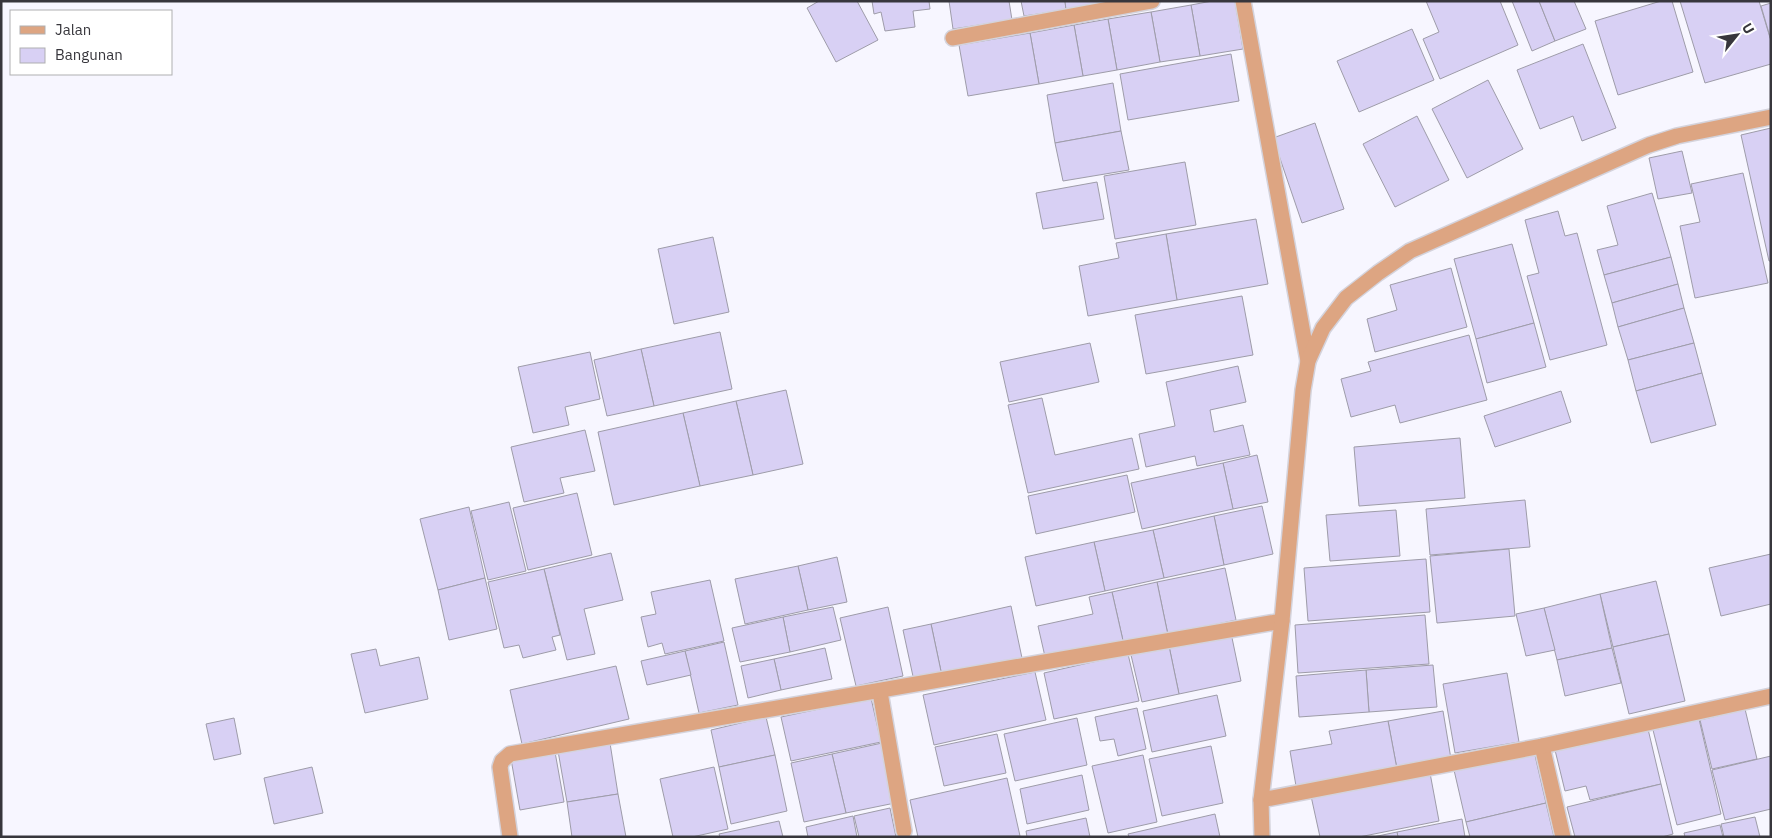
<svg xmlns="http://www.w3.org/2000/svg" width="1772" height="838" font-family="'IBM Plex Sans',sans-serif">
  <rect width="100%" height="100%" fill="#f7f6ff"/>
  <g fill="#d8d0f4" stroke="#9e9ca9">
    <polygon points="819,1 857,1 878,40 836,62 807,8"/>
    <polygon points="872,1 929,1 930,9 913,11 915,27 885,31 881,12 874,14"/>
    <polygon points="949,1 1009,1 1012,20 953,29"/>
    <polygon points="1021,1 1065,1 1066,10 1024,16"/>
    <polygon points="1065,1 1104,1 1104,4 1066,10"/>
    <polygon points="1212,1 1235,1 1243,49 1200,56 1191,5"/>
    <polygon points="1426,1 1500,1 1518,45 1440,79 1423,39 1439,32"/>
    <polygon points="1512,1 1539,1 1555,41 1532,51"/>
    <polygon points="1539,1 1574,1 1586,29 1555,41"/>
    <polygon points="1661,1 1672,1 1693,72 1618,95 1595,21"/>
    <polygon points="1680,1 1759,1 1771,41 1771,64 1705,83"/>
    <polygon points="1771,3 1771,40 1761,6"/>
    <polygon points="1191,5 1200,56 1160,62 1151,12"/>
    <polygon points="1151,12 1160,62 1117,70 1108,19"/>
    <polygon points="1108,19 1117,70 1083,76 1074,25"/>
    <polygon points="1074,25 1083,76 1039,84 1030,33"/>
    <polygon points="1412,29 1434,80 1359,112 1337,61"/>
    <polygon points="1030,33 1039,84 968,96 959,45"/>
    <polygon points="1583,44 1616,128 1582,141 1573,116 1540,129 1517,70"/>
    <polygon points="1231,54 1239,101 1128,120 1120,74"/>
    <polygon points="1488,80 1523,149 1467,178 1432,109"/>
    <polygon points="1113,83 1121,131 1055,143 1047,95"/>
    <polygon points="1417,116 1449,180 1395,207 1363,144"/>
    <polygon points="1315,123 1344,209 1302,223 1273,138"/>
    <polygon points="1771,128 1771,261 1769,261 1741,135"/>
    <polygon points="1121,131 1129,170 1063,181 1055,143"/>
    <polygon points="1682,151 1692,193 1658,199 1649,158"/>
    <polygon points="1185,162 1196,225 1115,239 1104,176"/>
    <polygon points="1743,173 1768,283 1695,298 1680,226 1700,222 1691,184"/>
    <polygon points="1097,182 1104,219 1043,229 1036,193"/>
    <polygon points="1652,193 1671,257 1604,275 1597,250 1618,245 1607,206"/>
    <polygon points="1558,211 1565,236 1577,233 1607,345 1550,360 1527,276 1539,273 1525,220"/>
    <polygon points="1256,219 1268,284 1177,300 1166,234"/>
    <polygon points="1166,234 1177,300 1088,316 1079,266 1119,258 1116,243"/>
    <polygon points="713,237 729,312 674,324 658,249"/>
    <polygon points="1512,244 1534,323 1476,339 1454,259"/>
    <polygon points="1671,257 1678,284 1612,303 1604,275"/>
    <polygon points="1451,268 1467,327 1375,352 1367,319 1397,310 1390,285"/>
    <polygon points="1678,284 1684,308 1618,327 1612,303"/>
    <polygon points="1242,296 1253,355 1146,374 1135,315"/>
    <polygon points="1684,308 1694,343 1628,360 1618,327"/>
    <polygon points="1534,323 1546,367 1487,383 1476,339"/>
    <polygon points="720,332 732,389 654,406 641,349"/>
    <polygon points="1469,335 1487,400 1400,423 1395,405 1351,417 1341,379 1371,371 1368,362"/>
    <polygon points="1090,343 1099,382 1009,402 1000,362"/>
    <polygon points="1694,343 1702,373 1636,391 1628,360"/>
    <polygon points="641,349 654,406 607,416 594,360"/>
    <polygon points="590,352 600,399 565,407 569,425 533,433 518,367"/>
    <polygon points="1238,366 1246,402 1210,410 1214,432 1243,425 1250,455 1197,466 1195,456 1146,467 1139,434 1175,426 1166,382"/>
    <polygon points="1702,373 1716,425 1651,443 1636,391"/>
    <polygon points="786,390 803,464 753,475 736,401"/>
    <polygon points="1561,391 1571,422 1495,447 1484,416"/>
    <polygon points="1042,398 1055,455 1132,438 1139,469 1028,493 1008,405"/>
    <polygon points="736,401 753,475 700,486 683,413"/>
    <polygon points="683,413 700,486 614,505 598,432"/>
    <polygon points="585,430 595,471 560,478 564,493 524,502 511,447"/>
    <polygon points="1460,438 1465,498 1359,506 1354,447"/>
    <polygon points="1257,455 1268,502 1233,509 1223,463"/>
    <polygon points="1223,463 1233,509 1142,529 1131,483"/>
    <polygon points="1127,475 1135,512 1036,534 1028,496"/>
    <polygon points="577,493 592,555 528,570 513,508"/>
    <polygon points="1525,500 1530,547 1430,555 1426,509"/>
    <polygon points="509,502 526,571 488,580 471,511"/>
    <polygon points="1262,506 1273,554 1224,565 1214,516"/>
    <polygon points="469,507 485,578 438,590 420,519"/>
    <polygon points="1396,510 1400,556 1330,561 1326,515"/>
    <polygon points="1214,516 1224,565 1164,578 1153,530"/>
    <polygon points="1153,530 1164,578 1105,591 1094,542"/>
    <polygon points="1094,542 1105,591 1036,606 1025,557"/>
    <polygon points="1509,549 1515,616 1437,623 1430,556"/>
    <polygon points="611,553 623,600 584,609 595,654 567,660 544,569"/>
    <polygon points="1771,554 1771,604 1721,616 1709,568"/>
    <polygon points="837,557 847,602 808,610 798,566"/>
    <polygon points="1426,559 1430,612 1308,621 1304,568"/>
    <polygon points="798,566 808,610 745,624 735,579"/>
    <polygon points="1225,568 1236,620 1168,635 1157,582"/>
    <polygon points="544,569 560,635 552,637 556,650 523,658 519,645 504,648 488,582"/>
    <polygon points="485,578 497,629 449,640 438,590"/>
    <polygon points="710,580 724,641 665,654 662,643 648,647 641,617 656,614 651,592"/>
    <polygon points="1656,581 1669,634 1613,647 1600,594"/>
    <polygon points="1157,582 1168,635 1124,645 1112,592"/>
    <polygon points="1112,592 1124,645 1046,661 1038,626 1093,614 1089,597"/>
    <polygon points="1600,594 1612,648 1557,660 1544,608"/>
    <polygon points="1011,606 1022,658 942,676 931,624"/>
    <polygon points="833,607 841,640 790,652 783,617"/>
    <polygon points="888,607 903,676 856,686 840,618"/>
    <polygon points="1544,608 1555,650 1526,656 1516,614"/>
    <polygon points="1425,615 1429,664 1298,673 1295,625"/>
    <polygon points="783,617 790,652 740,662 732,628"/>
    <polygon points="931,624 942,676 914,681 903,630"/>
    <polygon points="1231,633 1241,681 1179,694 1169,646"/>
    <polygon points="1669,634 1685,701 1629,714 1613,647"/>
    <polygon points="724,642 738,705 699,713 685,651"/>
    <polygon points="1169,646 1179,694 1142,702 1131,655"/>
    <polygon points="825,648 832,679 781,690 774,659"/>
    <polygon points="1612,648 1621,683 1565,696 1557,660"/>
    <polygon points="376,649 380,666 419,657 428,699 365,713 351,654"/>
    <polygon points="685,651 691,675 647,685 641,661"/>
    <polygon points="1128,654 1139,701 1054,719 1044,673"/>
    <polygon points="774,659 781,690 748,698 741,666"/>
    <polygon points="1433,665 1437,707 1369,712 1366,670"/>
    <polygon points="616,666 629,719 522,744 510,690"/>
    <polygon points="1366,670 1369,712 1299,717 1296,676"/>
    <polygon points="1035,672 1046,720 934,745 923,695"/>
    <polygon points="1507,673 1519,742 1455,753 1443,684"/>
    <polygon points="1217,695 1226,736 1152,752 1143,711"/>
    <polygon points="871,698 881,742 791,761 781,717"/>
    <polygon points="1137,708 1146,749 1118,756 1114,739 1100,741 1095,717"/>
    <polygon points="1745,709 1757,759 1712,769 1700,720"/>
    <polygon points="1443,711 1451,759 1397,769 1388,721"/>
    <polygon points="766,717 775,755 719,767 711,730"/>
    <polygon points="234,718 241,754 214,760 206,724"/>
    <polygon points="1077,718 1087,765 1015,781 1004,734"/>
    <polygon points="1699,719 1721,814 1677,825 1653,730"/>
    <polygon points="1388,721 1397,769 1296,786 1290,751 1332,744 1329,731"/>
    <polygon points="1648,729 1661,784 1590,800 1586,786 1565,791 1555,750"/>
    <polygon points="997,734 1006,773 944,786 935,747"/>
    <polygon points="610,743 618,794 567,802 558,751"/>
    <polygon points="882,743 895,803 846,813 832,754"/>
    <polygon points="1211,746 1223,803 1162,816 1149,759"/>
    <polygon points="1534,751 1546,803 1466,822 1454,770"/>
    <polygon points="555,752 564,802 520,810 511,759"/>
    <polygon points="832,754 846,813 804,822 791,763"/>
    <polygon points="775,755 787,811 731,824 719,767"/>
    <polygon points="1143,755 1157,822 1108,833 1092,766"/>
    <polygon points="1771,756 1771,809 1725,820 1712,770"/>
    <polygon points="312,767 323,813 274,824 264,778"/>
    <polygon points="714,767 728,829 692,837 673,837 660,779"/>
    <polygon points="1430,773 1439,821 1359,837 1320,837 1311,796"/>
    <polygon points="1082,775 1089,810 1027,824 1020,789"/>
    <polygon points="1007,778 1020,836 918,837 910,800"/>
    <polygon points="1661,784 1673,834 1662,837 1575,837 1567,807"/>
    <polygon points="618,794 626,837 572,837 567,802"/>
    <polygon points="1546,803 1554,837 1470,837 1466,822"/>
    <polygon points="890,808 896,837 859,837 854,816"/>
    <polygon points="1215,814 1220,837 1129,837 1128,834"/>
    <polygon points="853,816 857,837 808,837 806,827"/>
    <polygon points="1755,817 1760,837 1724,837 1721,824"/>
    <polygon points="1086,818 1090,837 1027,837 1026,831"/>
    <polygon points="1462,819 1465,837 1398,837 1397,832"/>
    <polygon points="779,821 783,837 720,837 719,834"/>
    <polygon points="1720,825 1723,837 1685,837 1684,833"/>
    <polygon points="1397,832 1398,837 1373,837"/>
  </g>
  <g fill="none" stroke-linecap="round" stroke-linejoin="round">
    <defs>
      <g id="street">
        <polyline points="1243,1 1308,361"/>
        <polyline points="953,38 1152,1"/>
        <polyline points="880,692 904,831"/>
        <polyline points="1542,746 1563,837"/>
        <polyline points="1261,800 1542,746 1771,696"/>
        <polyline points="510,837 500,767 502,761 510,754 1282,621"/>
        <polyline points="1262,837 1261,800 1282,621 1303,390 1308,361 1323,328 1346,298 1378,273 1410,251 1649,145 1677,136 1771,117"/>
      </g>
    </defs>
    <use href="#street" stroke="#d4d3dc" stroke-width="18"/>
    <use href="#street" stroke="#dda582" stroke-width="15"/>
  </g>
  <rect width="1772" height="838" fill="none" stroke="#37363c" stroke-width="5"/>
  <rect x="10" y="10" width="162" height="65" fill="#ffffff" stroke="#afafb1"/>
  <rect x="20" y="26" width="25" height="8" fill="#dda582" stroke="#afafb1"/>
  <text x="55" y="35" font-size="15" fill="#37363c">Jalan</text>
  <rect x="20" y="48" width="25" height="15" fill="#d8d0f4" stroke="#afafb1"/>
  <text x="55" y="60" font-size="15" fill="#37363c">Bangunan</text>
  <g transform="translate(1737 35) rotate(60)" stroke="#ffffff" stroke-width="4" paint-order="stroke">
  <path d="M0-4L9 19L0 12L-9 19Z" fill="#37363c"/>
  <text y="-8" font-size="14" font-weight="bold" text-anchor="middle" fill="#37363c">U</text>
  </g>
</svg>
